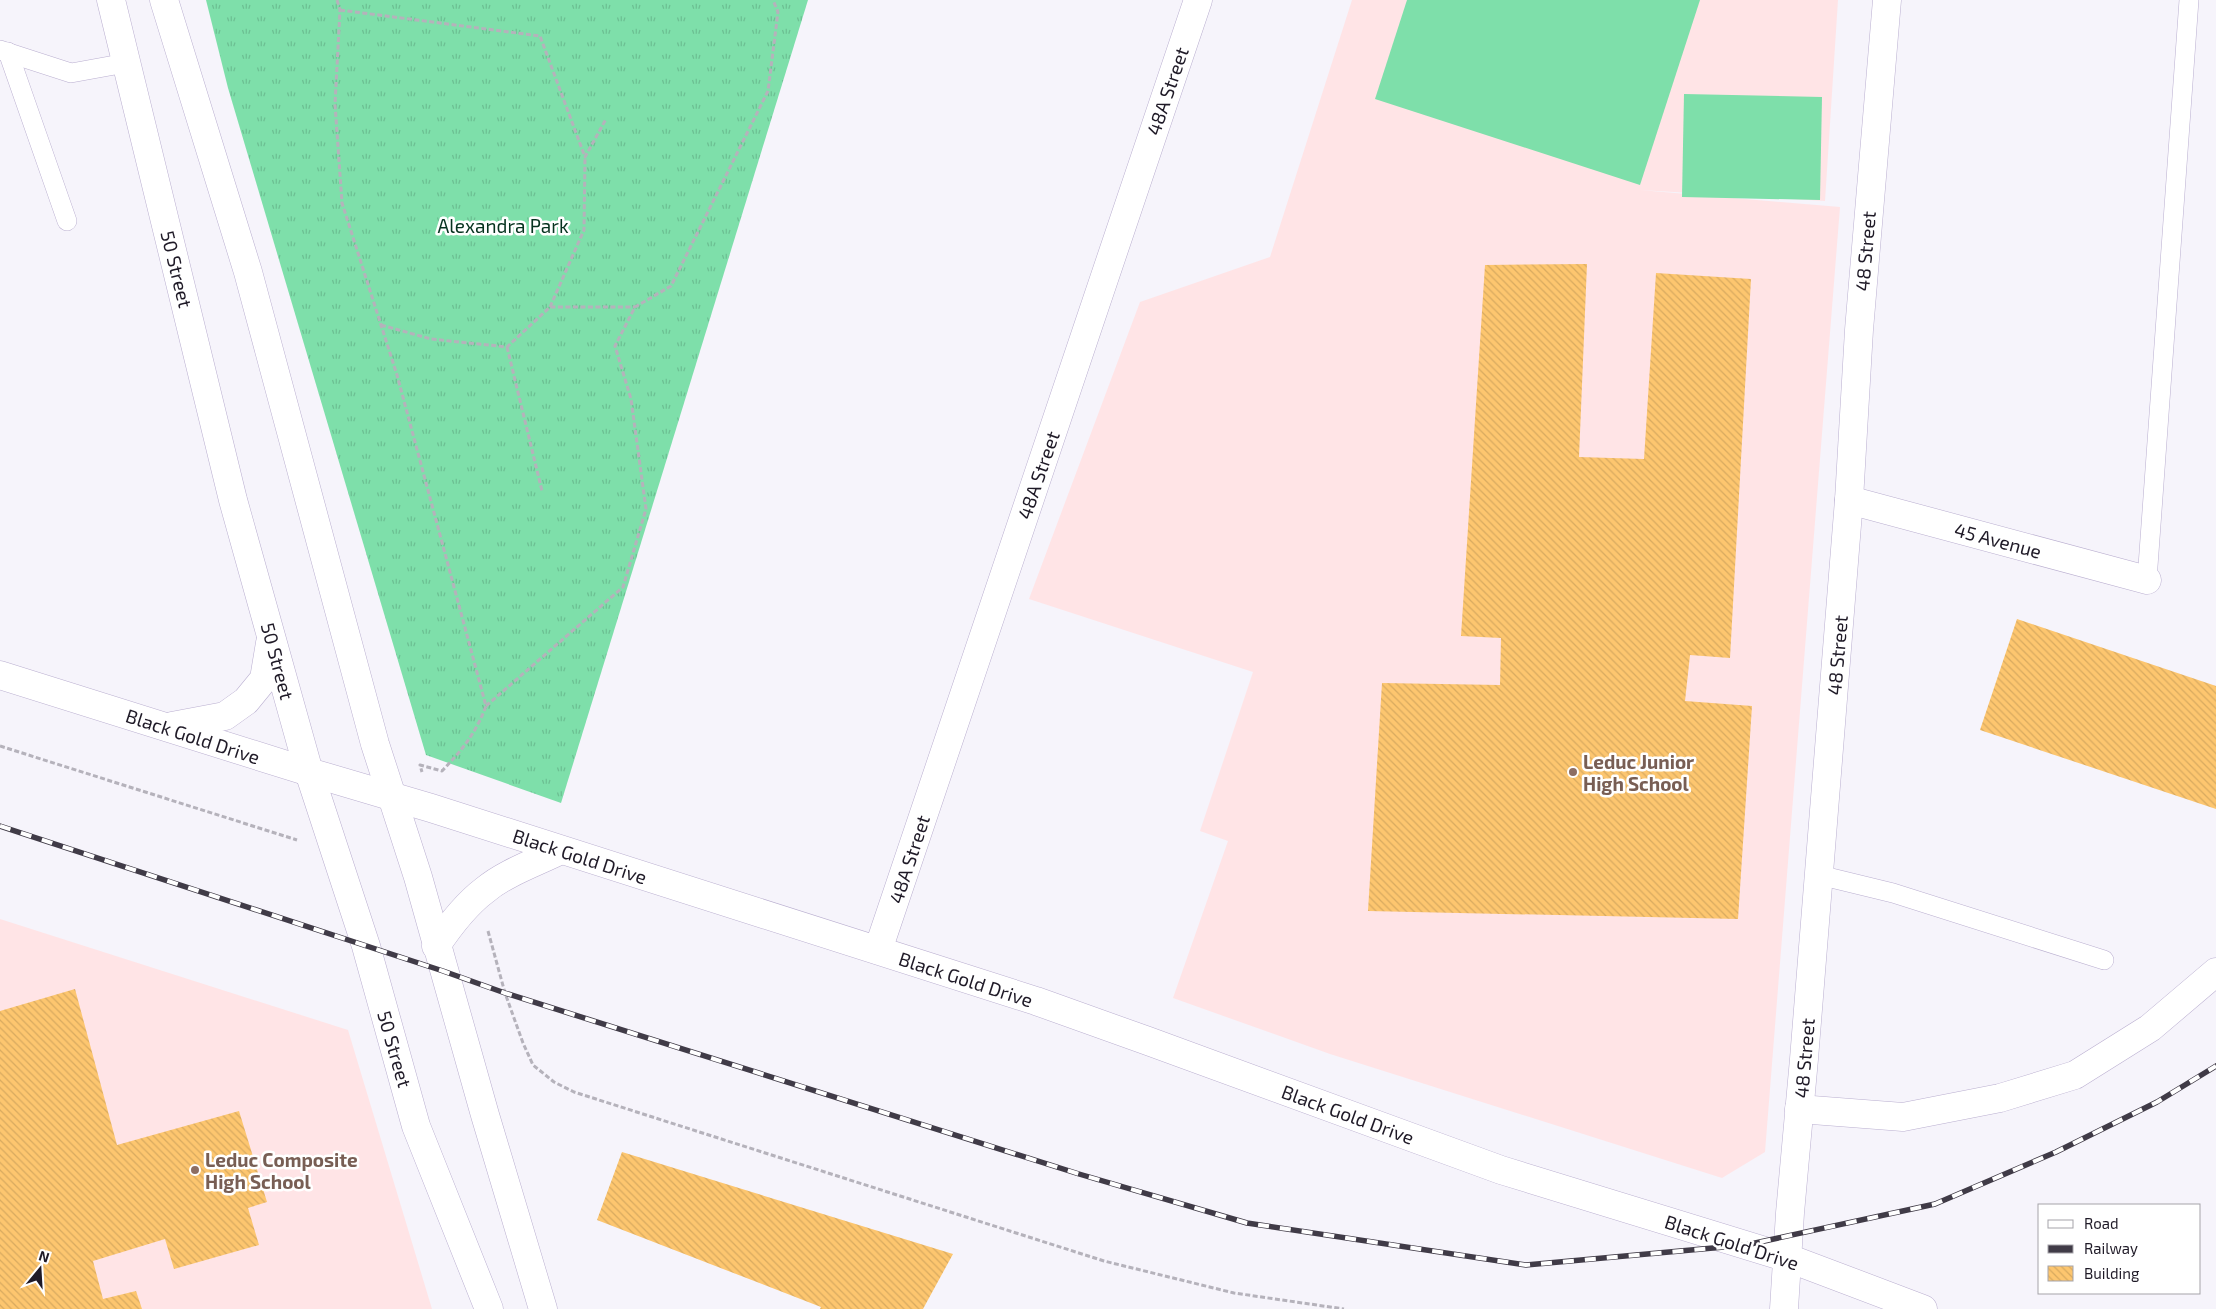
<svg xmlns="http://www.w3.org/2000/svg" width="2216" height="1309" font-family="'Exo 2',sans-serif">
  <defs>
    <pattern id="grass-tufts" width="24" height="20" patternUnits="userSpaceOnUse" patternTransform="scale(1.25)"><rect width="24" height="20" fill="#7edfaa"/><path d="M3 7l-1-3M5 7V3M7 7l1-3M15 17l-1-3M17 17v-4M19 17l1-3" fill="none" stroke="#6cbf92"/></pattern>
    <pattern id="building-back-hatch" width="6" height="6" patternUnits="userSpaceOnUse" patternTransform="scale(1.25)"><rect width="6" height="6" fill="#fdc66f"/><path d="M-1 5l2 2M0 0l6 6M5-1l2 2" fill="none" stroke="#d8aa60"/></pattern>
  </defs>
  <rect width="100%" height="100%" fill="#f6f4fb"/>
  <g fill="#ffe4e6">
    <polygon points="1352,0 1838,0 1825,201 1640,190 1840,207 1765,1152 1722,1178 1330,1054 1173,998 1228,841 1200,831 1253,672 1029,599 1140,302 1270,257"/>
    <polygon points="0,919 348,1030 432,1309 0,1309"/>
  </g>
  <polygon fill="url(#grass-tufts)" points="206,0 808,0 561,803 426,755 228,88"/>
  <g fill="#7edfaa">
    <polygon points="1407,0 1700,0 1640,185 1375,99"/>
    <polygon points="1684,94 1822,97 1820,200 1682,197"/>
  </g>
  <g fill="url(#building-back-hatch)">
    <polygon points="1587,264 1579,457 1644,459 1656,273 1751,279 1730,658 1690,655 1685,701 1752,706 1738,919 1368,911 1382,683 1500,685 1501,638 1461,636 1485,265"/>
    <polygon points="2017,619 2216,686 2216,809 1980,730"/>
    <polygon points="75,989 117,1145 239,1111 267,1202 248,1208 259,1245 174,1269 165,1239 93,1261 103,1299 136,1291 142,1309 0,1309 0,1011"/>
    <polygon points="622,1152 953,1254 923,1309 820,1309 821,1307 597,1220"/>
  </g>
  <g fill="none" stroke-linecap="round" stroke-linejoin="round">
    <defs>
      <g id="lane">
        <polyline points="0,50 71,73 126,63"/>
        <polyline points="8,52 67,221"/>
        <polyline points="2147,580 2189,0"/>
        <polyline points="1819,875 1893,893 2104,960"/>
      </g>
      <g id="street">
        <polyline points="1849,500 2147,580"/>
        <polyline points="878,950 1198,0"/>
        <polyline points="1799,1109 1903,1117 2000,1098 2075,1075 2150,1028 2216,972"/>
        <polyline points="1784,1309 1790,1213 1804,1059 1849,500 1859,330 1887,0"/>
      </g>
      <g id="secondary">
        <polyline points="111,0 233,500 309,772 366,946 416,1126 489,1309"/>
        <polyline points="164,0 248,272 375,744 418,877 485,1115 543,1309"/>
        <polyline points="0,675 309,772 431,808 1036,1001 1148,1041 1501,1170 1788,1258 1923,1309"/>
        <polyline points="172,726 225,716 246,701 264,679 270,643"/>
        <path d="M436 946C450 925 465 905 485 890 505 873 537 862 561 850"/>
      </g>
    </defs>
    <use href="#lane" stroke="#baafd0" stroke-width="20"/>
    <use href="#street" stroke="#baafd0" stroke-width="29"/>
    <use href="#secondary" stroke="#baafd0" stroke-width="29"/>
    <g stroke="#b5b2bb" stroke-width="3" stroke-dasharray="5 2.5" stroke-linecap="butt">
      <path d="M337 0 340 10 335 104 342 203 397 375 486 706C476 733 462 750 442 771L420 765 422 772"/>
      <polyline points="340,10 540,36 585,157 606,119"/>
      <polyline points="550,307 584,230 585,157"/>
      <polyline points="381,325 431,339 507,347 550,307 635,307"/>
      <polyline points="507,347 542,491"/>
      <polyline points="486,706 623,587 646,509 631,399 615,346 635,307 671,286 768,91 778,12 773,0"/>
      <polyline points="0,746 297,840"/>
      <polyline points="488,931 505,993 523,1043 533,1065 554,1082 574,1092 1104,1261 1234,1293 1344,1309"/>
    </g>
    <use href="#lane" stroke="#fff" stroke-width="19"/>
    <use href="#street" stroke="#fff" stroke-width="28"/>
    <use href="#secondary" stroke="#fff" stroke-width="28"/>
    <defs>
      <polyline id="rail" points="0,826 443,971 505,993 1079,1174 1247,1223 1526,1265 1746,1245 1935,1204 2056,1152 2157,1102 2216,1066"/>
    </defs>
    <use href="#rail" stroke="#403b47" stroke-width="5.5"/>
    <use href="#rail" stroke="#fff" stroke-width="4" stroke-dasharray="11" stroke-linecap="butt"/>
  </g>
  <g fill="#8d6e63" stroke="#fff" stroke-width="2">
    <circle cx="1573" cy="772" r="5"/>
    <circle cx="195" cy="1170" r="5"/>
  </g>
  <g text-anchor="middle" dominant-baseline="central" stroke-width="5" stroke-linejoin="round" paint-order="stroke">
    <g font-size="19" fill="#1f1a27" stroke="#fff">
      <text transform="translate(1167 91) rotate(-71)">48A Street</text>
      <text transform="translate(1865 251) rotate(-85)">48 Street</text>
      <text transform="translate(177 269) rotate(76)">50 Street</text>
      <text transform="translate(1038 475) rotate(-71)">48A Street</text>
      <text transform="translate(1998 540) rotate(15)">45 Avenue</text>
      <text transform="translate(1837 655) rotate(-85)">48 Street</text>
      <text transform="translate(278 661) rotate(75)">50 Street</text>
      <text transform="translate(193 736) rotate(18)">Black Gold Drive</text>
      <text transform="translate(580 856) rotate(18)">Black Gold Drive</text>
      <text transform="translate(909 859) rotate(-72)">48A Street</text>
      <text transform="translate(966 979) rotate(18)">Black Gold Drive</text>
      <text transform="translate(395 1049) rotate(74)">50 Street</text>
      <text transform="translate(1804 1058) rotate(-85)">48 Street</text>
      <text transform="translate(1348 1114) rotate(20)">Black Gold Drive</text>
      <text transform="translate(1732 1242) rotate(18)">Black Gold Drive</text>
    </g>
    <g font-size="19" fill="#06331f" stroke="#fff">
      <text x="503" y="225">Alexandra Park</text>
    </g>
    <g font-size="19" font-weight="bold" fill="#785e54" stroke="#fff" text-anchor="start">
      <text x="1583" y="761">Leduc Junior<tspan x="1583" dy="22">High School</tspan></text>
      <text x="205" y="1159">Leduc Composite<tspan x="205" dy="22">High School</tspan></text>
    </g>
  </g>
  <rect x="2038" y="1204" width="162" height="90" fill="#ffffff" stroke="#a5a3a9"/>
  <rect x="2048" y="1220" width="25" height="8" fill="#ffffff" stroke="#a5a3a9"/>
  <text x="2084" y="1229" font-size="15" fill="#1f1a27">Road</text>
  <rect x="2048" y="1245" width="25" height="8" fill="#403b47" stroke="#a5a3a9"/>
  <text x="2084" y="1254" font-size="15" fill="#1f1a27">Railway</text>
  <rect x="2048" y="1266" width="25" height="15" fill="url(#building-back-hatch)" stroke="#a5a3a9"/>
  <text x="2084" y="1279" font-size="15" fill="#1f1a27">Building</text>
  <g transform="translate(40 1269) rotate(18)" stroke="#ffffff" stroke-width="4" paint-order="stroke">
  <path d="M0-4L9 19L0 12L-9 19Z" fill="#1f1a27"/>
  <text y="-8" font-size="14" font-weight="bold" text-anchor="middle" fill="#1f1a27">N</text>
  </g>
</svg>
